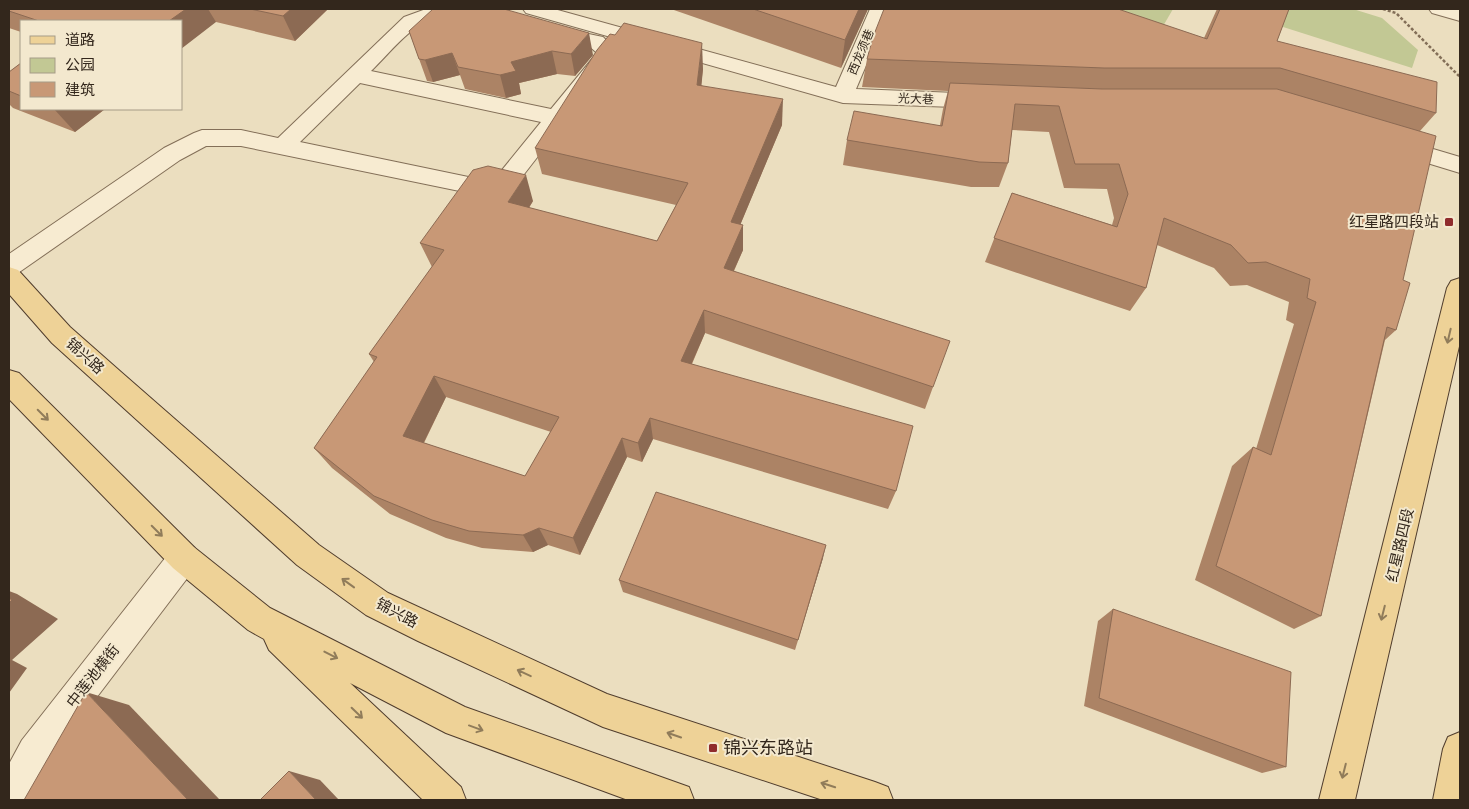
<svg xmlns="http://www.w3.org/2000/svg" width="1469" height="809" font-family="'Crimson Pro','Noto Sans SC',serif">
  <rect width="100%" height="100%" fill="#ebdebf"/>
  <g fill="#c2c894">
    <polygon points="1086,9 1173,9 1159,33"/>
    <polygon points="1266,9 1353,9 1382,18 1418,50 1412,68 1280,26"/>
  </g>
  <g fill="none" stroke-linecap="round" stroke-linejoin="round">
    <defs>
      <g id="minor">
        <path d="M426 9H471L474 13 471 17C460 20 448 16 436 18 412 23 389 54 371 71L551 109 597 53 589 46 548 37 545 33 548 29 555 27 603 37 618 52 568 117 566 123 563 124 518 182 479 195 241 146H206L180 160 18 273 9 275V254L164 148 194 133 202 130H241L278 138 404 17ZM360 83 541 122 502 170 478 179 300 142Z"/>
        <polygon points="523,9 554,9 836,87 870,9 890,9 856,89 982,94 990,96 993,101 990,106 982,108 843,103 526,13"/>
        <polygon points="1429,9 1460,9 1460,21 1432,13"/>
        <polygon points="1396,138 1460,157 1460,173 1388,151 1385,146 1388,141"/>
        <polygon points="184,543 195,548 199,558 195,568 46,764 27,800 9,800 9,764 22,740 173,548"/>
      </g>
      <g id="major">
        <polygon points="9,267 18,270 70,327 121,372 319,545 388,593 607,694 875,782 888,787 893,800 823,800 603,727 418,641 366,615 297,565 52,343 9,294"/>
        <polygon points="1460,278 1460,342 1355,800 1319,800 1447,288 1451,281"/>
        <polygon points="9,370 19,373 195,548 270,608 465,707 689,787 694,800 628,800 446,733 350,683 461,787 466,800 423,800 269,650 264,639 248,630 173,568 9,399"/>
        <polygon points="1460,732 1460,800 1433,800 1443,749 1448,737"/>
      </g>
    </defs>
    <use href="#minor" stroke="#836f58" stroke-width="2"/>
    <use href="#major" stroke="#503d2d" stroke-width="2"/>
    <polyline stroke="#836f58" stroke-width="2.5" stroke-dasharray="3 2" stroke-linecap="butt" points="1383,9 1396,13 1460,77"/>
    <use href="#minor" fill="#f7ebd1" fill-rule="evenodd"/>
    <use href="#major" fill="#eed297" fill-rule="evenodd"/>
  </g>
  <g fill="#ac8365" fill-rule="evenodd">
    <polygon points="9,9 328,9 295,41 216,22 21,21 21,32 9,28"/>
    <polygon points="671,9 868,9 841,68"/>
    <polygon points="1217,9 1289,9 1277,41 1436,113 1420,131 1403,280 1396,330 1385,340 1321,616 1294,629 1195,580 1232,466 1253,447 1256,449 1294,324 1286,320 1289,302 1247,285 1230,286 1214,268 1157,245 1146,288 1130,311 985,262 1012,193 1112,225 1114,218 1107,189 1064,188 1049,132 1012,130 1008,163 999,187 971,187 843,165 847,140 940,125 943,109 948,91 862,87 867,59 1204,38"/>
    <polygon points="409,31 593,55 575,76 557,74 519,83 521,94 506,98 465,89 460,75 433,82 427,81"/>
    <polygon points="21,63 21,109 105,109 75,132 13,108 9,104 9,72"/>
    <path d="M703 69 701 85 782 125 740 225 743 250 734 271 933 387 925 409 705 333 692 364 896 491 888 509 653 439 642 462 627 457 580 555 548 545 533 552 482 548 446 538 390 514 332 468 314 448 374 362 369 354 432 267 420 243 533 201 529 208 657 241 676 205 542 174 535 148ZM446 397 551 432 525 476 424 443Z"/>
    <polygon points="823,558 795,650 623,592 619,580"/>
    <polygon points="1113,609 1286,767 1262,773 1084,706 1098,621"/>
  </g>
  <g fill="#8c6a53">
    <polygon points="186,9 208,9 216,22 181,49 181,21 169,21"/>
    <polygon points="291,9 328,9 295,41 283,16"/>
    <polygon points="859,9 868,9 841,68 845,40"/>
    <polygon points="589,33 593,55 575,76 571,54"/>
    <polygon points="702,43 703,69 699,111 697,85"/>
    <polygon points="552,51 557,74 519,83 521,94 506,98 500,75 511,62"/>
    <polygon points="452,53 460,75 433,82 425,60"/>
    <polygon points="783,99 782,125 731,247 731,222"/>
    <polygon points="54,109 105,109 75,132"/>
    <polygon points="526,175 533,201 516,227 508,202"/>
    <polygon points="743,225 743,250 724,292 724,268"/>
    <polygon points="704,310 705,333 683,383 681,361"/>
    <polygon points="434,376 446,397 417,456 403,436"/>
    <polygon points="650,418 653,439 642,462 638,443"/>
    <polygon points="622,438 627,457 580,555 573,538"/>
    <polygon points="539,528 548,545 533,552 523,535"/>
    <polygon points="826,545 823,558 795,650 798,640"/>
    <polygon points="9,591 17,594 58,619 12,660 27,668 9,693"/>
    <polygon points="86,692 129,705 220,800 188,800"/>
    <polygon points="289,771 320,780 339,800 316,800"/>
  </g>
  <g fill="#c89876" stroke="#8c6a53" fill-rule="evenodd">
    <polygon points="9,9 186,9 169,21 39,21 9,11"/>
    <polygon points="250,9 291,9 283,16"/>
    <polygon points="433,9 504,9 589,33 571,54 552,51 511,62 516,71 500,75 458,67 452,53 425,60 419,59 409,31"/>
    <polygon points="753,9 859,9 845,40"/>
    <polygon points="884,9 1118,9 1207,39 1220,9 1289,9 1277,41 1437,82 1436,113 1280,68 1104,68 867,59 873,37"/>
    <path d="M624 23 702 43 697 85 783 99 731 222 743 225 724 268 950 341 933 387 704 310 681 361 913 426 896 491 650 418 638 443 622 438 573 538 539 528 523 535 469 531 432 520 374 496 314 448 377 357 369 354 444 250 420 243 473 170 488 166 526 175 508 202 657 241 688 183 535 148 597 50 610 34 615 35ZM434 376 559 417 525 476 403 436Z"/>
    <polygon points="21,63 21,96 9,91 9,72"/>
    <polygon points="950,83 1102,89 1277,89 1436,136 1403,280 1410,283 1396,330 1387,327 1321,616 1216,566 1253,447 1271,455 1316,302 1307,298 1310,279 1266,262 1248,263 1231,245 1164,218 1146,288 994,238 1012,193 1117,227 1128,194 1119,164 1075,164 1059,106 1015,104 1008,163 979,162 847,140 854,111 942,126"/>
    <polygon points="656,492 826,545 798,640 619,580"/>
    <polygon points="9,598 12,600 9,603"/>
    <polygon points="1113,609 1291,672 1286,767 1099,698"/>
    <polygon points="86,692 188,800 24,800"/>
    <polygon points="289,771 316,800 260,800"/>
  </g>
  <defs><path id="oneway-shaft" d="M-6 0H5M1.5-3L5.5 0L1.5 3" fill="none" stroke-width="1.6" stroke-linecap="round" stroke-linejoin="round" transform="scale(1.25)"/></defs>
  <g stroke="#907c5a">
    <use href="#oneway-shaft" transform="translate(1449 336) rotate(103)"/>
    <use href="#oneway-shaft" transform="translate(43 415) rotate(45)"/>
    <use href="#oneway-shaft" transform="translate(157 531) rotate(45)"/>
    <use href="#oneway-shaft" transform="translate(348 583) rotate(-144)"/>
    <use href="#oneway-shaft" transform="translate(1383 613) rotate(104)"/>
    <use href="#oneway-shaft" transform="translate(331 655) rotate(27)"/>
    <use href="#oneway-shaft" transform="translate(524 673) rotate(-155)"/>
    <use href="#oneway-shaft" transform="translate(357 713) rotate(44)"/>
    <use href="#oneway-shaft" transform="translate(476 728) rotate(20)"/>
    <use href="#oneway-shaft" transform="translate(674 735) rotate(-161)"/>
    <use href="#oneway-shaft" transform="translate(1344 771) rotate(104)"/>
    <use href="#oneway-shaft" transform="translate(828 785) rotate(-162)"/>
  </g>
  <g fill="#8f2b2c" stroke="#f3e8ce" stroke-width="2">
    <rect x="1444" y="217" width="10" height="10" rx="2.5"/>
    <rect x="708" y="743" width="10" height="10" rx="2.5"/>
  </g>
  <g text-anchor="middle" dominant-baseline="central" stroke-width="4" stroke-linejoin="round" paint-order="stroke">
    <g font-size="12" fill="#33271c" stroke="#f3e8ce">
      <text transform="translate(861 52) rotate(-67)">西龙须巷</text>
      <text transform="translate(916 99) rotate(2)">光大巷</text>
    </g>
    <g font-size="15" fill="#33271c" stroke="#f3e8ce" text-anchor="end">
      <text x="1439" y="222">红星路四段站</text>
    </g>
    <g font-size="15" fill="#33271c" stroke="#f3e8ce">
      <text transform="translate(85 356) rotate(42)">锦兴路</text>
      <text transform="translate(1400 545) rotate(-77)">红星路四段</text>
      <text transform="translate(397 613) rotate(28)">锦兴路</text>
      <text transform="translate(93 676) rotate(-52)">中莲池横街</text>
    </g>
    <g font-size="18" fill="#33271c" stroke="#f3e8ce" text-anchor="start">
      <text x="723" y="748">锦兴东路站</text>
    </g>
  </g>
  <rect width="1469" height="809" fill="none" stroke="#33271c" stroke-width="20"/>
  <rect x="20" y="20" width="162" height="90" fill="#f3e8ce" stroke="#a69b87"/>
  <rect x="30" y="36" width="25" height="8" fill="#eed297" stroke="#a69b87"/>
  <text x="65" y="45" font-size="15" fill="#33271c">道路</text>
  <rect x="30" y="58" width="25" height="15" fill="#c2c894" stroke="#a69b87"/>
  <text x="65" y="70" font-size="15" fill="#33271c">公园</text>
  <rect x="30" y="82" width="25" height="15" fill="#c89876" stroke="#a69b87"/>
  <text x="65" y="95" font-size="15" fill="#33271c">建筑</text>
</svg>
